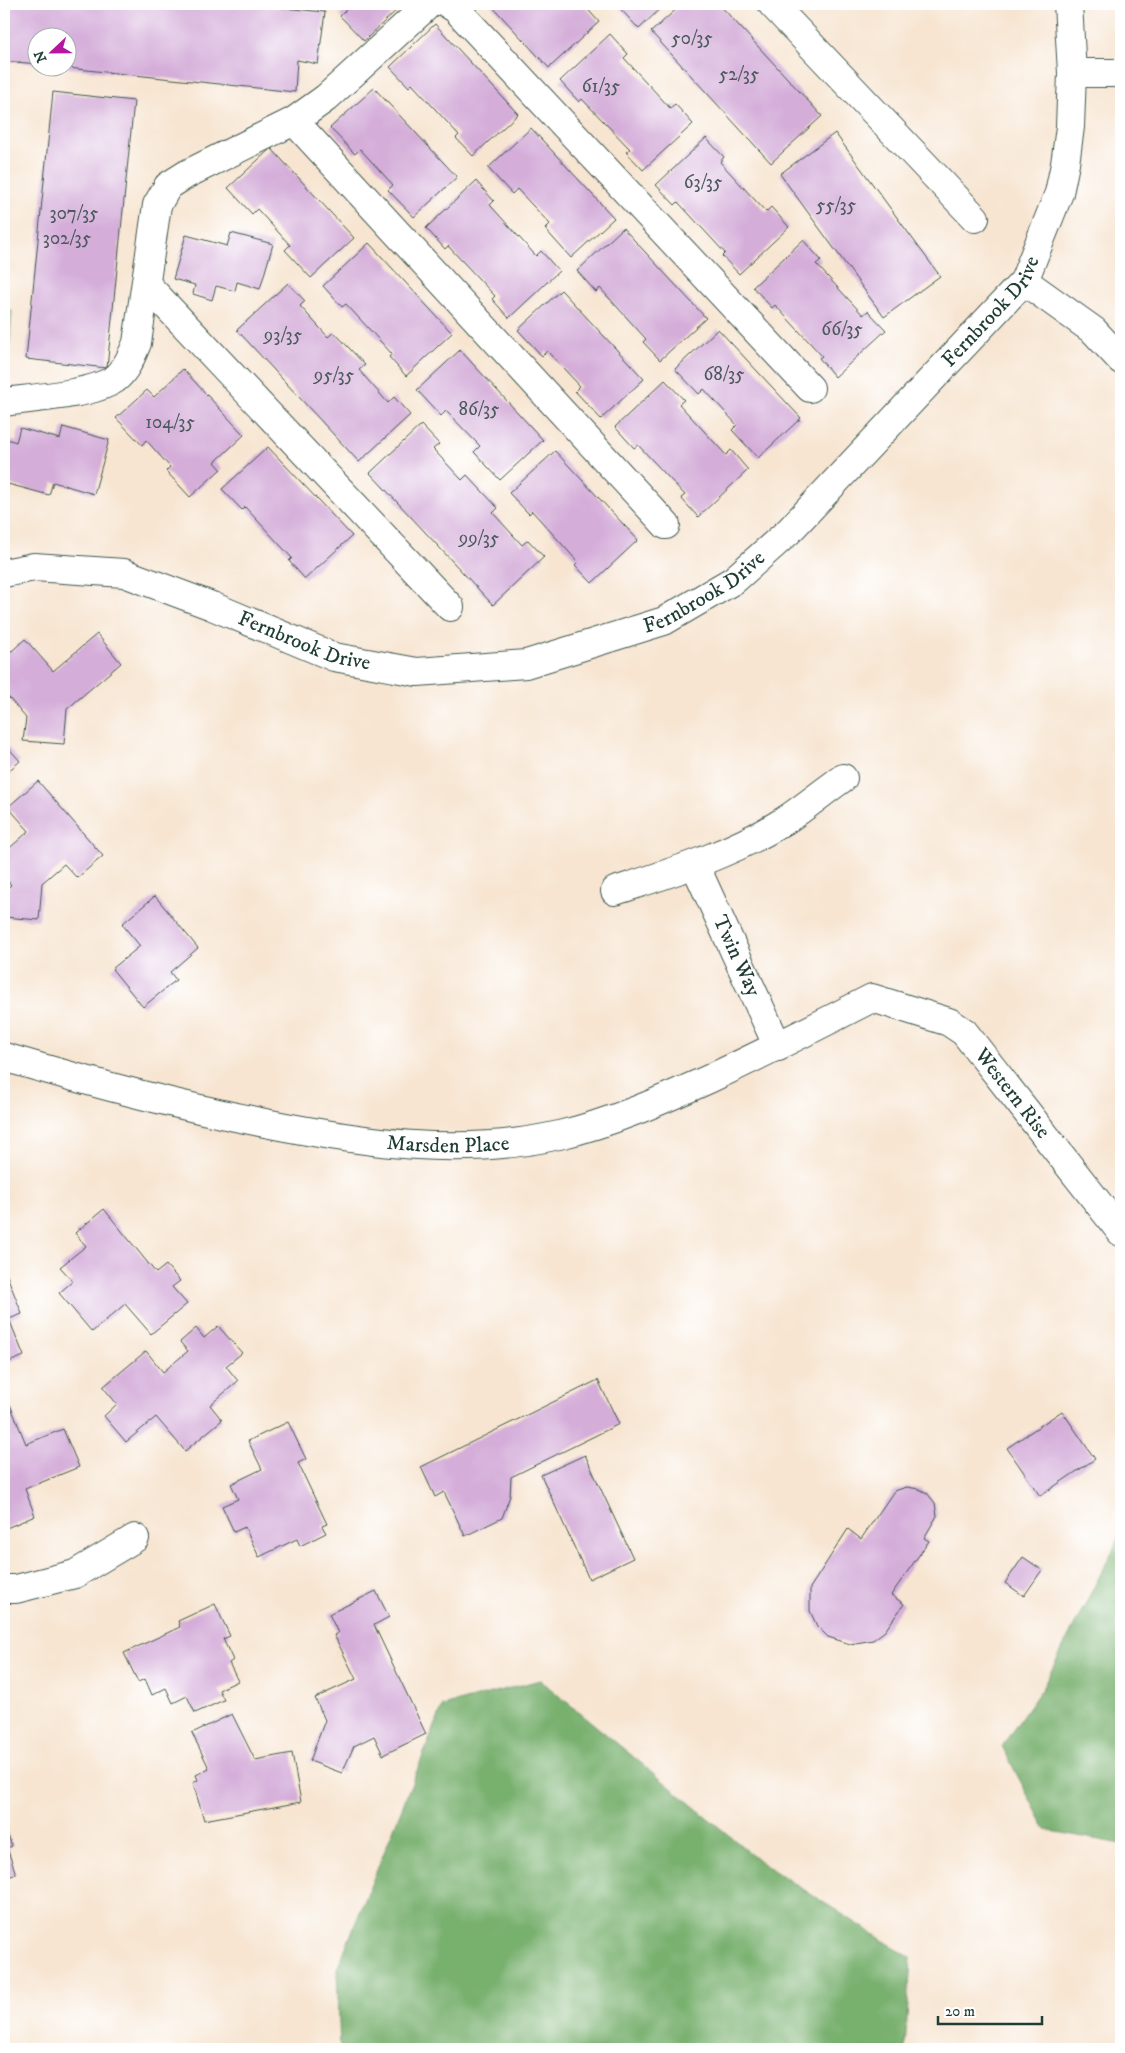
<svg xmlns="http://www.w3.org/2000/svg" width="1125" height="2053" font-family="'IM FELL DW Pica',serif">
  <rect width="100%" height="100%" fill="#fff"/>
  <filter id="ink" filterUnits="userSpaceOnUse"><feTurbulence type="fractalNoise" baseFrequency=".02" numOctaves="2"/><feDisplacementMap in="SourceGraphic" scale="10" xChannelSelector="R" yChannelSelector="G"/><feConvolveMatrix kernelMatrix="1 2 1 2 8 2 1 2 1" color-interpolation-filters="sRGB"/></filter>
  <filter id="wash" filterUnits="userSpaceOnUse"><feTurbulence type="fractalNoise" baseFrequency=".0096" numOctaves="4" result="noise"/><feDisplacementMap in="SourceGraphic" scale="20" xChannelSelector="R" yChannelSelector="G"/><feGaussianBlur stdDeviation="1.12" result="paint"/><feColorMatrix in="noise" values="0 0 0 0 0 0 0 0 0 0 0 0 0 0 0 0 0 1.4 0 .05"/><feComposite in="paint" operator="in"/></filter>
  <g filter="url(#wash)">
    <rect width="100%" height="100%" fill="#f7e5d1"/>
    <polygon fill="#96cd7f" stroke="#5a855a" points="4,310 12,311 8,364 4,364"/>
    <g fill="#78b06e" stroke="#4c7651">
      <polygon points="1121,1534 1121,1844 1046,1830 1002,1746 1043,1687"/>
      <polygon points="540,1680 765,1865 911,1958 905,2049 340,2049 337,1969 443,1706"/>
    </g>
    <g id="blocks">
      <g fill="#d4add9">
        <polygon points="4,4 240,4 325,12 318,64 297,60 295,92 68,68 68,38 38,38 38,64 4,61"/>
        <polygon points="340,4 403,4 364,41 340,16 346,10"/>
        <polygon points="490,4 571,4 575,7 579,4 583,4 599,22 549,68"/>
        <polygon points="616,4 665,4 639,29"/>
        <polygon points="682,4 719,4 822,116 771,163 651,32"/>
        <polygon points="435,24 518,114 473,156 456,138 459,135 412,84 409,87 390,67"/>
        <polygon points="610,34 628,54 624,58 670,108 675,104 693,124 643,170 626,152 630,149 582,99 579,102 560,81"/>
        <polygon points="374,88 457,177 414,217 388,190 393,185 360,149 355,154 330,128"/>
        <polygon points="53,92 134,101 107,368 26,359"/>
        <polygon points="531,128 614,218 571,258 545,229 550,224 517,189 512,194 488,168"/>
        <polygon points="835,133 940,276 884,317 780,174"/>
        <polygon points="706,138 724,157 720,162 766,212 771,207 789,227 739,274 722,256 725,253 678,202 675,205 656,185"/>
        <polygon points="271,148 354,238 311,278 285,250 290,245 257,209 252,214 228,188"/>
        <polygon points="476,181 494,201 490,205 536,256 541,251 559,271 509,318 492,299 495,296 448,246 445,249 426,228"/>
        <polygon points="623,228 706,318 660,360 643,342 646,339 600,288 596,292 577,271"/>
        <polygon points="231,233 273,244 260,289 237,282 235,291 216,286 212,300 193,294 195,285 173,279 186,235 227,246"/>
        <polygon points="803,240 821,260 816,264 863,315 868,311 886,330 835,377 819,358 822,356 775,305 772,308 753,287"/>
        <polygon points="369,243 452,333 406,376 389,357 392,354 346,304 342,307 323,286"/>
        <polygon points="288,283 305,301 300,306 328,337 334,332 365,365 359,370 388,403 394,397 410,415 359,462 237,330"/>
        <polygon points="561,290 644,379 601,419 575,391 580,386 547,351 542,356 518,330"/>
        <polygon points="718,329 801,418 758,458 732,430 737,425 704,389 699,394 675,369"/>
        <polygon points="460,350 543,440 500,480 474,452 480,446 446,411 441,416 417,390"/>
        <polygon points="183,369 244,435 215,462 221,469 190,497 166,471 170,467 146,440 142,445 116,418 147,390 154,397"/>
        <polygon points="665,380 684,400 679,404 726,455 731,450 748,470 698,517 681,498 685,495 638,445 634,448 615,427"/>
        <polygon points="421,425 439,444 433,449 462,480 467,475 498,508 493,513 522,545 528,540 544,557 493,605 370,473"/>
        <polygon points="63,427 109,440 94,494 53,482 49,495 8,484 4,500 4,438 16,442 20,428 60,439"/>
        <polygon points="268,447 352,536 305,579 289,561 292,558 245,507 242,510 222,489"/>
        <polygon points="555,451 638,540 592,583 575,565 578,562 532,511 529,514 509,493"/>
        <polygon points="97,634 121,663 67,709 64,744 23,741 26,718 4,692 4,650 12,651 25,639 53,671"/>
        <polygon points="4,743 20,761 4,775"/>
        <polygon points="38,781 103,856 77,878 64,864 42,883 39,920 4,917 5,890 11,885 4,876 4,853 29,831 8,807"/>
        <polygon points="155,896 198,948 170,972 176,980 143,1007 112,969 140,946 122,924"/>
        <polygon points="104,1209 156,1273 166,1265 180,1281 172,1287 187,1304 151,1334 125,1304 92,1332 59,1293 73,1281 60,1267 86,1246 75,1233"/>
        <polygon points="4,1268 22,1314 9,1319 24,1356 4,1364"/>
        <polygon points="218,1326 242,1353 226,1366 238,1381 210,1405 222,1420 185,1451 156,1417 126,1442 104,1416 117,1404 103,1387 146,1351 163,1372 188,1351 180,1342 196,1328 204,1338"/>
        <polygon points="598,1380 619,1424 511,1477 510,1496 502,1518 465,1536 444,1492 435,1497 421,1467"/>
        <polygon points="4,1390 26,1444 63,1429 79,1467 25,1489 35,1516 4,1529"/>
        <polygon points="1062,1411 1095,1459 1040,1496 1007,1448"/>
        <polygon points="288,1422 306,1459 298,1463 327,1524 322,1526 326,1533 300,1546 297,1539 259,1557 245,1527 234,1532 222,1506 238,1499 231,1484 262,1469 248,1441"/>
        <polygon points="585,1455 633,1558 589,1579 541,1475"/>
        <polygon points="907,1487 919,1489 927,1493 935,1503 937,1516 924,1538 929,1541 891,1595 904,1604 885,1631 873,1640 850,1644 828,1637 817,1626 810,1611 810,1588 848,1529 861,1539 894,1491"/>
        <polygon points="1023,1557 1042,1570 1024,1596 1005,1583"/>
        <polygon points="376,1591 389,1617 374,1625 426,1734 383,1755 374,1736 354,1746 342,1773 310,1761 325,1720 315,1698 356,1679 334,1635 338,1633 329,1614"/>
        <polygon points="215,1604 230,1636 223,1639 233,1660 229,1663 238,1681 219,1690 224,1700 195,1713 187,1696 173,1703 166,1688 152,1695 145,1679 138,1682 124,1653 180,1627 178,1621"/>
        <polygon points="232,1714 255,1760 292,1753 301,1802 204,1820 193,1783 198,1780 196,1775 209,1768 192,1733"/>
        <polygon points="4,1825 12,1846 7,1848 16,1874 4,1879"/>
      </g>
    </g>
  </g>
  <g filter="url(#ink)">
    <use href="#blocks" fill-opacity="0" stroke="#3f564c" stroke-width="1"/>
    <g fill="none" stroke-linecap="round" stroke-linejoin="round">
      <defs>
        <g id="street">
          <polyline points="448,4 456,9 810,388"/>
          <polyline points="772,4 975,218"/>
          <polyline points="1072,73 1121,73"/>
          <polyline points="294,121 666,525"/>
          <polyline points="1024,281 1094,331 1121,360"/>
          <polyline points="147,285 450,607"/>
          <path d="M4 402C33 398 91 395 115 379 126 371 132 355 137 343L157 205 168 186 187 174 294 121 326 98 429 4"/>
          <path id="s1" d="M4 573 34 567 124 573 212 606 334 657 417 672 526 664 664 621 734 580 789 531 1024 281 1059 193 1065 164 1070 127 1072 73 1068 4"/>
          <path id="s2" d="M695 865 778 1047"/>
          <path d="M615 891C673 872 732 854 784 821 804 808 823 792 843 778"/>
          <path id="s3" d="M4 1057C89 1082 174 1105 260 1122 359 1142 460 1158 559 1135 611 1123 660 1101 709 1079 764 1053 818 1026 872 998L949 1022 964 1032 1121 1232"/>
          <polyline points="4,1589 16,1589 75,1574 135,1538"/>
        </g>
      </defs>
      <use href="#street" stroke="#3f564c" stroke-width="30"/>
      <use href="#street" stroke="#fff" stroke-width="28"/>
    </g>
  </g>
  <g text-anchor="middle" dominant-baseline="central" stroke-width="4" stroke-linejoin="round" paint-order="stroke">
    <g font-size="19" fill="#4c595d">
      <text x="692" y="38">50/35</text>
      <text x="739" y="74">52/35</text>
      <text x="601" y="86">61/35</text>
      <text x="703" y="182">63/35</text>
      <text x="836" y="205">55/35</text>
      <text x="74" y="213">307/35</text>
      <text x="67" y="238">302/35</text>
      <text x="842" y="329">66/35</text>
      <text x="283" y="335">93/35</text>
      <text x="724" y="374">68/35</text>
      <text x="334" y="375">95/35</text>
      <text x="479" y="409">86/35</text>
      <text x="170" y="422">104/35</text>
      <text x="479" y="538">99/35</text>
    </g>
    <g font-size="21" fill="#1f3d34" stroke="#fff">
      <text stroke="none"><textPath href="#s1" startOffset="1139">Fernbrook Drive</textPath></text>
      <text stroke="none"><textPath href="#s1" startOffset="734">Fernbrook Drive</textPath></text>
      <text stroke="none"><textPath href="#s1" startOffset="314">Fernbrook Drive</textPath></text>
      <text stroke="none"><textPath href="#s2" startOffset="100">Twin Way</textPath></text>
      <text stroke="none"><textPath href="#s3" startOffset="1085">Western Rise</textPath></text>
      <text stroke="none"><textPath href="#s3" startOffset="454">Marsden Place</textPath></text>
    </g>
  </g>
  <rect width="1125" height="2053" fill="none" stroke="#fff" stroke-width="20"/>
  <g transform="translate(52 52) rotate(248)"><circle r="24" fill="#ffffff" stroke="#a5b1ae"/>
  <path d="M0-4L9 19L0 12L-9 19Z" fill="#b5179e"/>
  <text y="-8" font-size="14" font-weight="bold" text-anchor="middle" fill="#1f3d34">N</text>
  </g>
  <path d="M938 2016v8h104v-8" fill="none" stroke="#1f3d34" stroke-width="2.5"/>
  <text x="945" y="2016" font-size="15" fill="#1f3d34" stroke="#ffffff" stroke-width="4" paint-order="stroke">20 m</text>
</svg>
